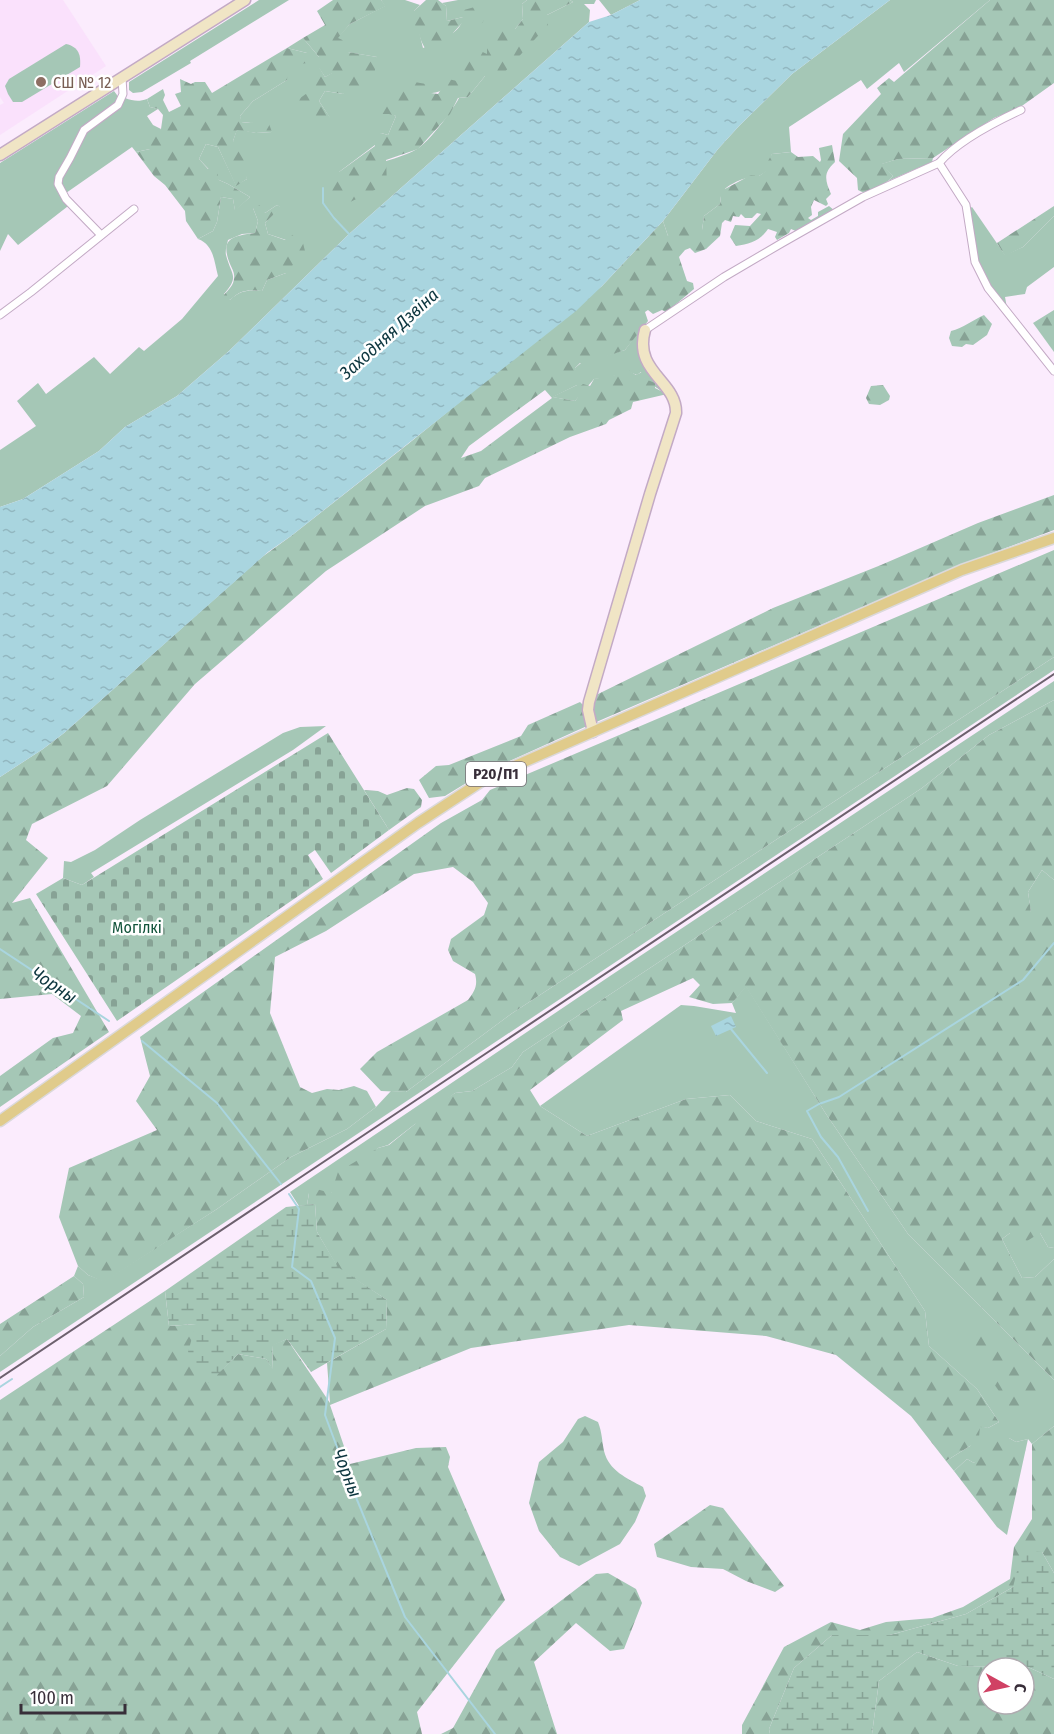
<svg xmlns="http://www.w3.org/2000/svg" width="1054" height="1734" font-family="'Fira Sans Condensed',sans-serif">
  <defs>
    <pattern id="forest-firs" width="22" height="20" patternUnits="userSpaceOnUse" patternTransform="scale(1.5)"><rect width="22" height="20" fill="#a5c7b6"/><path d="M5 1l3.5 6h-7zM16 11l3.5 6h-7z" fill="#87a295"/></pattern>
    <pattern id="wetland-marsh" width="20" height="14" patternUnits="userSpaceOnUse" patternTransform="scale(1.5)"><rect width="20" height="14" fill="#a5c7b6"/><path d="M1 5h8M5 5V1M11 12h8M15 12V8" fill="none" stroke="#87a295"/></pattern>
    <pattern id="cemetery-stones" width="16" height="16" patternUnits="userSpaceOnUse" patternTransform="scale(1.5)"><rect width="16" height="16" fill="#a5c7b6"/><path d="M2 7V4a2 2 0 0 1 4 0v3zM10 15v-3a2 2 0 0 1 4 0v3z" fill="#87a295"/></pattern>
    <pattern id="water-ripples" width="26" height="14" patternUnits="userSpaceOnUse" patternTransform="scale(1.5)"><rect width="26" height="14" fill="#a9d5df"/><path d="M2 4q2-2 4 0t4 0M15 11q2-2 4 0t4 0" fill="none" stroke="#92b7c0"/></pattern>
  </defs>
  <rect width="100%" height="100%" fill="#fbecfd"/>
  <polygon fill="#fae1fc" points="0,0 63,0 106,66 0,135 0,105 4,103 0,97"/>
  <g fill="#a5c7b6" fill-rule="evenodd">
    <polygon points="259,0 289,0 190,61 191,63 142,92 133,93 129,90 129,82"/>
    <path d="M381 0H405L420 5 414 11 423 48C437 41 461 35 463 17L447 21 446 6 442 3 458 0H527L522 4 523 19 515 29C500 43 450 95 431 93L382 114 389 113 396 116 388 135 381 133 375 145 339 172C363 166 396 161 417 149 429 142 452 111 459 98L468 97 485 76 547 15 573 2 570 0H596L594 4H584L590 10 589 22 349 234 229 351 177 396 125 427 99 451 23 499 0 507V450L36 426 17 401 38 383 46 394 94 357 110 374 139 347 144 351 182 319 218 276C214 261 214 245 198 239L213 231 217 222 221 197 233 199 235 210 250 197 228 184 219 180 199 159 206 144 218 147 236 185 247 179 233 141 237 129 256 133 272 132 251 122 241 123 240 116 253 101 287 80V66L307 53 287 48 303 38 319 57H340L333 73 325 77 319 68 311 91 330 118 319 101 325 91 343 94 377 57 347 52 337 38 350 24 385 6ZM277 205 280 207 265 223 268 234 286 240V273L267 280 262 291C248 290 241 290 230 300L224 294C240 276 231 275 226 255 225 250 227 245 228 240L242 234 255 233 258 221 253 208 265 213Z"/>
    <polygon points="599,0 640,0 611,15"/>
    <path d="M890 0H990L904 72 899 63 867 89 861 80 789 127 791 152 772 154 767 171 759 176C750 175 730 183 724 190 720 195 721 199 720 204L704 216 702 230 668 236 663 221 718 149 739 126 792 74Z"/>
    <path d="M66 44C79 47 81 55 80 67L22 102H13L8 94 5 86 9 79Z"/>
    <path d="M114 91 123 103 125 98C133 101 139 102 147 99L150 107 158 109 147 116 153 125 161 129 150 149 136 152 132 147 66 193 72 203 18 245 8 234 0 251V163Z"/>
    <polygon points="933,158 932,162 888,181 893,176 881,164 898,159"/>
    <polygon points="972,207 1005,255 1023,247 1054,216 1054,267 1027,287 1025,294 1005,297 1007,308 988,283 978,262 969,209"/>
    <polygon points="642,327 642,353 670,395 663,395 663,392 645,380 641,372 637,375 627,371 608,378 594,379 575,401 552,397 577,385 575,368 581,363 625,350"/>
    <polygon points="1054,657 1054,670 0,1372 0,1356 33,1327 84,1297 83,1284 74,1276 78,1266 88,1275 104,1281 217,1209 291,1157 347,1129 376,1107 391,1091 406,1092 511,1014"/>
    <polygon points="1054,681 1054,700 989,735 922,788 523,1052 512,1067 472,1091 455,1093 388,1145 378,1148 331,1193 309,1193 307,1205 299,1206 290,1192 610,976"/>
    <polygon points="326,726 293,750 91,873 94,877 82,885 63,878 64,861 71,862 95,850 140,820 283,733 300,727"/>
    <polygon points="1042,870 1054,880 1054,913 1031,913 1028,892"/>
    <polygon points="746,986 826,1114 908,1234 1054,1380 1054,1426 1032,1444 1028,1439 1016,1442 1009,1438 974,1463 967,1459 954,1471 946,1461 970,1446 980,1426 988,1428 999,1422 977,1389 929,1346 925,1311 812,1139 756,1121 730,1095 686,1099 587,1136 540,1106 681,1005 694,1006 736,1013 732,1003"/>
    <polygon points="1010,1233 1040,1233 1048,1247 1054,1248 1054,1259 1035,1277 1022,1278 1002,1239"/>
  </g>
  <g fill="url(#forest-firs)" fill-rule="evenodd">
    <polygon points="333,0 381,0 386,6 350,24 338,38 349,43 348,52 377,57 373,83 343,94 325,91 319,101 330,118 332,127 326,131 297,109 296,101 310,91 304,87 302,79 319,67 325,77 332,73 329,66 339,57 319,57 303,38 325,25 317,11"/>
    <path d="M426 0H438L446 6 447 21 463 17 464 10 478 6 485 10 483 22 473 30 467 29 462 23 453 33 451 46 442 51 430 53C419 45 421 31 412 21L414 11Z"/>
    <polygon points="527,0 570,0 573,2 547,15 548,25 500,77 485,76 468,97 458,98 450,114 418,149 386,160 387,184 342,206 330,208 323,199 339,172 375,146 374,136 381,133 388,135 396,116 389,114 382,114 378,109 384,95 409,81 426,84 431,93 438,94 448,79 457,81 457,73 476,49 487,54 487,42 507,27 515,29 523,19 522,4"/>
    <polygon points="990,0 1054,0 1054,83 1019,108 994,118 933,158 898,159 882,164 893,176 888,181 866,194 858,190 857,178 839,161 843,134 881,94 877,88 889,78 894,82"/>
    <polygon points="287,48 307,53 307,63 288,66 287,80 253,101 240,116 242,123 251,122 269,124 272,132 256,133 237,130 233,141 244,150 247,179 236,186 218,147 206,144 199,159 208,169 216,167 219,180 228,184 250,197 235,211 233,199 221,197 217,222 213,231 198,239 186,221 185,211 165,185 154,176 136,152 150,149 147,139 161,129 163,115 158,109 150,107 147,99 163,89 165,95 163,100 169,112 181,106 175,94 181,92 180,79 191,84 195,82 205,82 212,93"/>
    <path d="M832 145 835 162C823 173 825 180 831 194L826 199 828 204 826 206 814 200 811 207 812 215 808 218 811 220 818 216V212L829 206 835 211 798 232 791 229 789 233 777 240 775 237 777 232 768 229C760 241 750 244 736 246L730 237 735 225 750 226 761 214 757 213 752 218H745L741 214 739 217 733 216 731 222 725 220 722 223 720 236 706 249 695 253 690 248 685 250 679 257 687 281 693 283 694 289 675 305 673 309 666 312 662 310 653 314 648 310 645 312 648 321 625 350 584 364 580 363 575 368 579 377 577 385 553 397 575 401 578 397 577 389 583 384 590 386 594 379 615 375V369L622 366 636 375 642 372H644L645 379 655 383V388L663 392V395L633 402 631 409 609 420 606 424 570 437 485 478 479 486 425 506 326 571 195 684 107 786 32 824 26 840 48 858 12 903 30 898 109 1032 0 1107V1076L53 1038 73 1033 81 1016 52 994 0 999V777L43 749 64 733 262 557 291 536 408 444 602 286 663 221 668 236 681 224H695L702 230 704 216 720 204 721 196 714 190 717 187 725 189 751 175 759 176 766 171 764 168 772 154 791 152 798 157 813 156 820 162 821 160 819 148ZM545 390 552 398 481 451 461 458 469 446Z"/>
    <path d="M260 205 265 213 277 205 281 207 265 223 268 234 285 240 294 234 302 239 305 251 286 273 267 280 262 291C247 290 242 289 230 300L225 298 224 295C228 290 234 285 234 278 235 273 232 269 230 264 220 239 231 236 255 233L258 221 253 208Z"/>
    <polygon points="1054,206 1054,216 1023,247 1005,256 997,243"/>
    <polygon points="1054,310 1054,352 1033,323"/>
    <path d="M984 315 992 324 987 335 973 345 966 344 962 347 952 346 949 338 951 331C963 328 973 320 984 315Z"/>
    <polygon points="883,385 890,396 889,400 880,405 869,404 866,398 871,386"/>
    <polygon points="1054,495 1054,530 960,565 594,723 591,703 594,696 773,608 881,565 978,523"/>
    <path d="M1054 550V657L511 1014 406 1092 381 1091 360 1069 377 1052 468 1000C475 991 478 985 475 974L453 961 448 950 451 939 484 915 488 903 473 882 453 867 414 874 326 931 275 957 270 1013 300 1087 312 1093 327 1089 339 1090 354 1086 367 1091 376 1107 347 1129 291 1157 217 1209 104 1282 88 1275 78 1266 59 1217 69 1168 157 1130 136 1101 150 1076 140 1037 441 823 482 800 490 790Z"/>
    <polygon points="1054,700 1054,880 1042,870 1028,892 1031,912 1054,913 1054,1248 1048,1247 1040,1233 1027,1241 1010,1233 1002,1239 1022,1278 1035,1277 1054,1259 1054,1380 908,1234 826,1114 746,987 732,1003 713,1004 689,997 700,985 693,978 621,1011 623,1020 530,1090 540,1106 587,1136 686,1099 730,1095 756,1121 812,1139 925,1311 929,1346 977,1389 999,1422 988,1428 980,1427 979,1437 970,1446 946,1461 911,1416 836,1355 766,1336 629,1325 471,1348 330,1405 350,1464 416,1448 446,1447 450,1457 448,1467 505,1600 417,1712 422,1734 0,1734 0,1400 165,1291 169,1326 196,1324 209,1382 238,1354 266,1359 273,1369 272,1345 287,1339 330,1403 327,1363 386,1329 387,1300 338,1268 317,1232 315,1204 307,1205 309,1193 316,1189 331,1193 338,1172 378,1148 389,1145 415,1124 418,1117 455,1093 472,1091 512,1067 523,1052 922,788 989,735"/>
    <polygon points="580,702 584,706 587,726 481,774 445,796 429,798 419,780 436,766 449,765 521,736 528,725"/>
    <polygon points="407,788 414,789 422,800 421,807 389,830 364,790 378,791 387,795"/>
    <polygon points="74,1276 83,1284 84,1297 33,1327 0,1356 0,1324"/>
    <polygon points="975,1327 988,1328 1044,1385 1043,1392 1019,1409 1011,1409 963,1338"/>
    <path d="M585 1416 598 1422C602 1432 602 1441 604 1451 609 1471 627 1478 643 1487L646 1496 635 1522 620 1544 579 1566 560 1557 539 1531 529 1503 539 1462 563 1442 578 1419Z"/>
    <polygon points="1054,1426 1054,1573 1042,1552 1013,1587 966,1614 890,1635 832,1635 794,1668 769,1729 770,1734 742,1734 742,1725 784,1647 831,1622 860,1630 886,1622 932,1618 963,1607 1010,1579 1014,1547 1032,1519 1032,1444"/>
    <polygon points="996,1436 1009,1438 1016,1442 1028,1439 1007,1535 997,1527 954,1471 967,1459 974,1463"/>
    <polygon points="710,1505 723,1508 784,1586 775,1592 746,1581 723,1569 691,1567 657,1557 654,1544"/>
    <polygon points="608,1573 636,1589 642,1603 624,1649 610,1651 576,1623 534,1662 557,1734 441,1734 453,1728 496,1650 596,1574"/>
    <path d="M917 1652 958 1666 1028 1667 1054 1679V1734H872L879 1681ZM988 1668H1024V1704H988Z"/>
  </g>
  <g fill="url(#wetland-marsh)">
    <polygon points="315,1204 317,1232 338,1267 387,1300 386,1329 311,1372 287,1339 272,1346 273,1370 266,1359 238,1354 209,1383 188,1352 196,1324 169,1326 165,1291 286,1207"/>
    <polygon points="1022,1551 1042,1552 1054,1573 1054,1679 1028,1667 958,1666 917,1652 879,1681 872,1734 770,1734 769,1729 794,1668 832,1635 890,1635 966,1614 1013,1587"/>
  </g>
  <polygon fill="url(#cemetery-stones)" points="328,733 389,830 331,873 315,850 308,855 323,879 117,1021 36,894 63,878 82,885"/>
  <g fill="url(#water-ripples)">
    <polygon points="640,0 890,0 792,74 739,126 718,149 663,221 602,286 576,311 291,536 268,552 64,733 43,749 0,777 0,507 23,499 99,451 125,427 177,396 229,351 349,234 589,22 611,15"/>
    <polygon points="731,1016 736,1027 716,1036 711,1026"/>
  </g>
  <g fill="none" stroke-linecap="round" stroke-linejoin="round">
    <g stroke="#a9d5df" stroke-width="2">
      <polyline points="323,188 323,203 334,218 350,235"/>
      <polyline points="0,949 109,1021"/>
      <polyline points="731,1029 767,1073"/>
      <polyline points="142,1041 217,1103 281,1184"/>
      <polyline points="289,1194 299,1209 292,1267 311,1281 335,1338 325,1415 353,1490 405,1617 495,1734"/>
      <polyline points="868,1211 838,1157 821,1137 807,1111 819,1104 839,1097 1023,980 1054,943"/>
      <polyline points="0,1387 12,1379"/>
    </g>
    <defs>
      <g id="street">
        <polyline points="939,163 966,205 975,262 988,288 1054,371"/>
        <polyline points="101,235 66,199 58,184 59,177 70,158 84,130 118,105 123,94 122,78"/>
        <polyline points="0,315 31,292 134,209"/>
        <path d="M645 330 724 277 782 243 863 197 939 163C957 142 995 122 1021 110"/>
      </g>
      <g id="secondary">
        <polyline points="0,155 245,0"/>
        <path d="M593 732 588 710 589 702 650 494 676 413C677 381 633 372 645 330"/>
      </g>
      <polyline id="primary" points="0,1121 418,823 485,779 962,570 1054,538"/>
    </defs>
    <use href="#street" stroke="#c3aac5" stroke-width="9"/>
    <use href="#secondary" stroke="#c3aac5" stroke-width="13"/>
    <use href="#primary" stroke="#dbd9db" stroke-width="13"/>
    <use href="#street" stroke="#fff" stroke-width="7"/>
    <use href="#secondary" stroke="#f0e5c5" stroke-width="10"/>
    <use href="#primary" stroke="#e0cb8b" stroke-width="10"/>
    <polyline stroke="#6d616e" stroke-width="2" points="0,1378 1054,674"/>
  </g>
  <circle fill="#8d6e63" stroke="#fff" stroke-width="2" cx="41" cy="82" r="6"/>
  <g text-anchor="middle" dominant-baseline="central" stroke-width="5" stroke-linejoin="round" paint-order="stroke">
    <rect fill="#fff" stroke="#746d74" stroke-width="1.5" x="466" y="762" width="60" height="24" rx="4.5"/>
    <g font-size="15" font-weight="bold" fill="#382e39">
      <text x="496" y="774">Р20/П1</text>
    </g>
    <g font-size="16" fill="#785e54" stroke="#fff" text-anchor="start">
      <text x="53" y="82">СШ № 12</text>
    </g>
    <g font-size="16" fill="#12543b" stroke="#fff">
      <text x="137" y="927">Могілкі</text>
    </g>
    <g font-size="18" font-style="italic" fill="#0d363f" stroke="#fff">
      <text transform="translate(389 334) rotate(-42)">Заходняя Дзвіна</text>
      <text transform="translate(54 985) rotate(34)">Чорны</text>
      <text transform="translate(347 1473) rotate(69)">Чорны</text>
    </g>
  </g>
  <g transform="translate(1006 1686) rotate(98)"><circle r="28" fill="#ffffff" stroke="#afabb0" stroke-width="1.5"/>
  <path d="M0-4.5L10 22L0 15L-10 22Z" fill="#d04164"/>
  <text y="-9" font-size="16" font-weight="bold" text-anchor="middle" fill="#382e39">С</text>
  </g>
  <path d="M21 1704v9h104v-9" fill="none" stroke="#382e39" stroke-width="3"/>
  <text x="30" y="1704" font-size="18" fill="#382e39" stroke="#ffffff" stroke-width="4.5" paint-order="stroke">100 m</text>
</svg>
